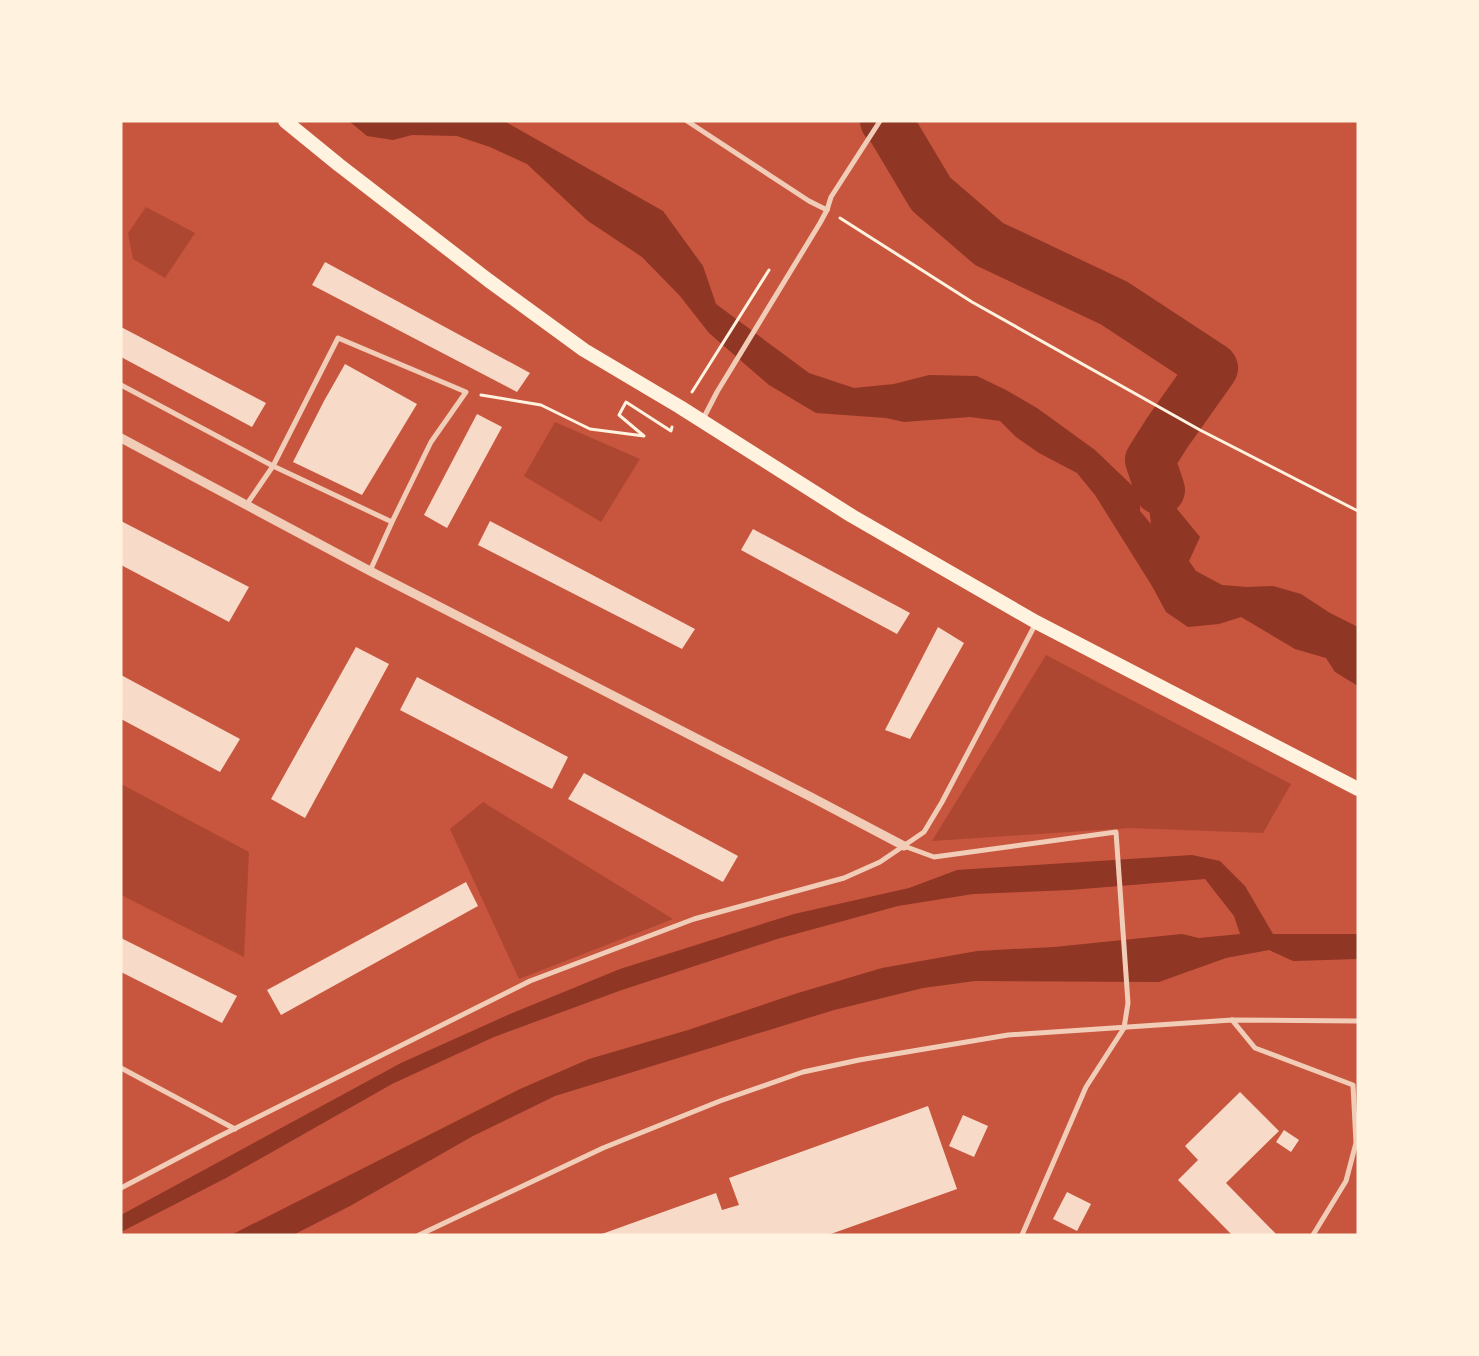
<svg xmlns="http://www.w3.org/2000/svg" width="1479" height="1356" font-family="'Space Grotesk',sans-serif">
  <rect width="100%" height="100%" fill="#c8553d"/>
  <g fill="#ae4732">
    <polygon points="146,207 195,233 165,278 133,259 128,233"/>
    <polygon points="555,422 640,459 601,522 524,476"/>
    <polygon points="1046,655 1291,784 1263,833 1130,828 932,841"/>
    <polygon points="121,784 249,852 244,957 121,895"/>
    <polygon points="483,802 673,919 519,979 450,829"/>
  </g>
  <g fill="#8f3625">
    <polygon points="349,121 504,121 663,211 703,266 716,304 809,373 854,388 894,384 929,375 977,376 1006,390 1037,408 1095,450 1141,494 1140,511 1151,524 1149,506 1138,463 1163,425 1177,432 1159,460 1168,498 1200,537 1189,561 1196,571 1222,585 1247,587 1273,586 1301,594 1330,613 1358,627 1358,686 1335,672 1326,658 1295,649 1241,617 1219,624 1188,627 1166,612 1152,586 1095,495 1077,473 1039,453 1016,437 1000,421 970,417 904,422 886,418 816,413 769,385 709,333 680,296 642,257 588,221 527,164 490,147 457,136 412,135 393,140 367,136"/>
    <polygon points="1192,855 1220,861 1245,886 1273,934 1358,934 1358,959 1293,961 1269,950 1226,958 1159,982 975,981 923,988 834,1010 555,1096 473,1136 350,1206 293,1235 231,1235 520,1089 589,1059 688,1030 798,993 882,968 977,951 1054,947 1182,934 1199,938 1240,934 1234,916 1205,879 1070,890 973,894 898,906 777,939 619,991 494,1037 392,1084 226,1178 121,1232 121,1215 401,1063 510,1014 620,969 794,914 909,888 957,870"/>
  </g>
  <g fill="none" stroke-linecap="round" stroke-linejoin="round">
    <polyline stroke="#8f3625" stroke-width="50" points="885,121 891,127 931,194 989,244 1114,303 1213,368 1167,433 1150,460 1160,490"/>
  </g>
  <g fill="#f7dbc8">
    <polygon points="325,262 530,373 517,392 312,285"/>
    <polygon points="121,327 266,403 252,427 121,357"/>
    <polygon points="345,364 417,404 362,495 293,462 324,401"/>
    <polygon points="477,414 502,427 447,528 424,515"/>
    <polygon points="121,521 249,587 229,622 121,565"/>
    <polygon points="490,521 695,629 682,649 478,545"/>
    <polygon points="753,529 910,613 897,634 741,550"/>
    <polygon points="938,627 964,643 910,739 885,730"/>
    <polygon points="356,647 389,664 305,818 271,799"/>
    <polygon points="121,675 240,739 220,772 121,719"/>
    <polygon points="417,677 568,757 552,789 400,710"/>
    <polygon points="584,773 738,856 723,882 568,799"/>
    <polygon points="466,882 478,906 281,1015 267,990"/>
    <polygon points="121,938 237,996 222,1023 121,972"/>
    <polygon points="1240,1092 1279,1131 1226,1183 1277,1235 1232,1235 1178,1180 1198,1160 1185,1146"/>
    <polygon points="928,1106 957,1189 828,1235 599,1235 716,1193 722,1210 739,1205 729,1178"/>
    <polygon points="963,1115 988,1126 974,1157 949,1146"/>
    <polygon points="1284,1130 1299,1140 1291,1152 1276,1142"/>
    <polygon points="1067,1192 1091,1204 1077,1231 1053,1219"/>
  </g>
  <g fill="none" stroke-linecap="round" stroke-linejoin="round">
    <g stroke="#fff3e0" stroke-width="3">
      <polyline points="840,218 972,302 1200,430 1358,511"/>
      <polyline points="692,392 769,270"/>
      <polyline points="481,395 541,405 590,429 644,436 619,415 626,402 671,431 672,427"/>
    </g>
    <g stroke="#f1ccb7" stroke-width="5">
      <polyline points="687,121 809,201 827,210"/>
      <polyline points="121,385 273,466 247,504"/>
      <polyline points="702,421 717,392 820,223 827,210 831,197 880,121"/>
      <polyline points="370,571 392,522 431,442 466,392 338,338 273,466 392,522"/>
      <polyline points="904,846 934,857 1116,832 1128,1003 1124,1028 1086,1087 1022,1235"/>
      <polyline points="1232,1020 1255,1048 1353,1085 1356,1143 1346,1181 1313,1235"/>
      <polyline points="121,1068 235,1129"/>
      <polyline points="121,1188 216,1138 530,981 694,919 844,878 880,862 924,832 942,802 1036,623"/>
      <polyline points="419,1235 603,1148 720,1101 803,1072 859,1060 1008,1035 1232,1020 1358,1021"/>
    </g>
    <polyline stroke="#f1ccb7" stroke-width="9" points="121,438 370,571 811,797 904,846"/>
    <polyline stroke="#fff3e0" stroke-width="14" points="285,121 339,165 488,280 584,350 680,407 852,516 1036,622 1358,789"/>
  </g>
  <rect width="1479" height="1356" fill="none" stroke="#fff3e0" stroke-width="245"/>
</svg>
